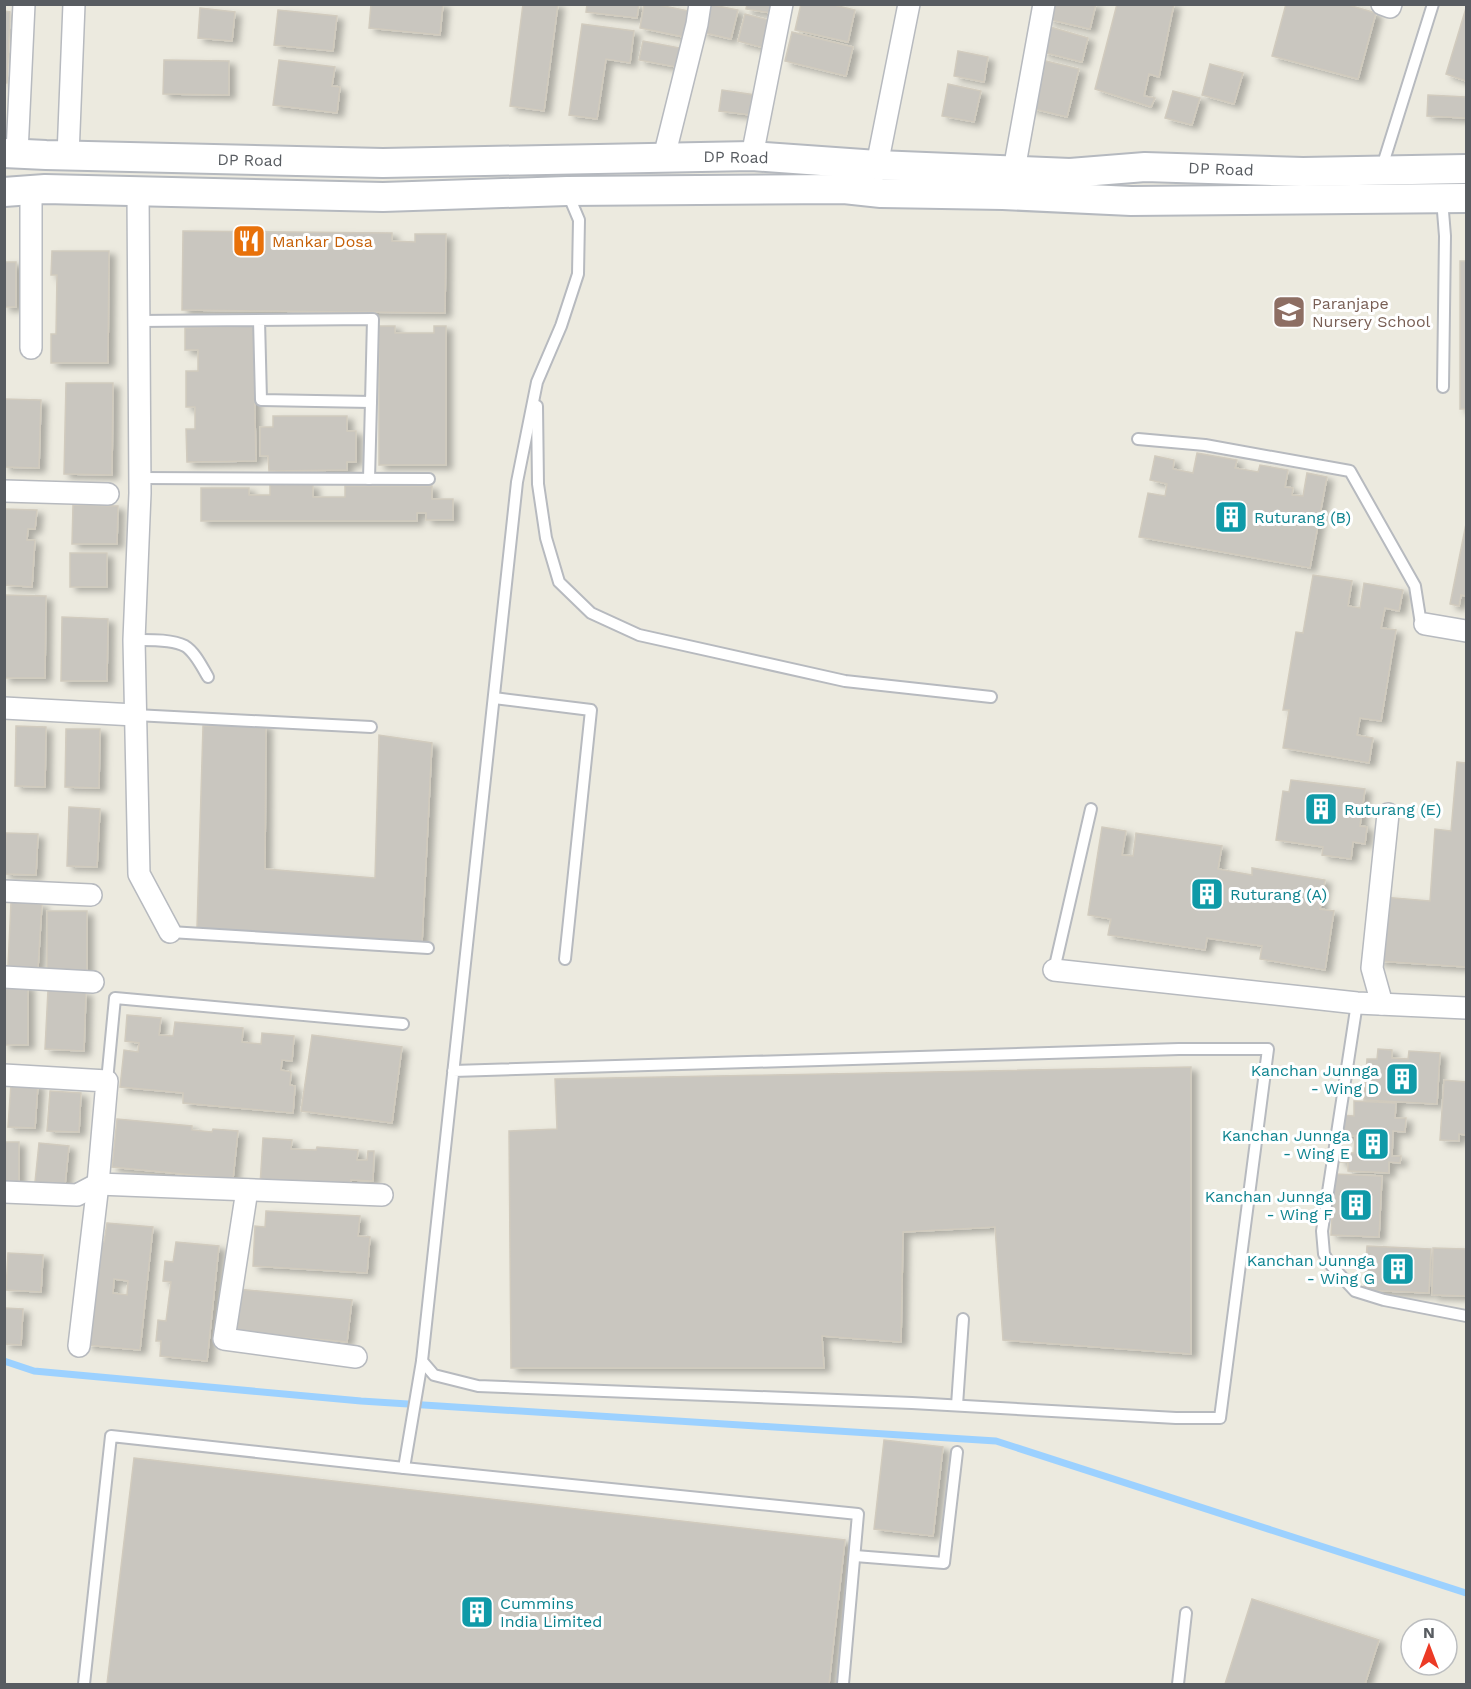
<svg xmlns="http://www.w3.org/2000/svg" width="1471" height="1689" font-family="'Work Sans',sans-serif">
  <defs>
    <filter id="shadow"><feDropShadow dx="6" dy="4" stdDeviation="3" flood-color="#0004"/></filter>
  </defs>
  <rect width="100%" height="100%" fill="#eceadf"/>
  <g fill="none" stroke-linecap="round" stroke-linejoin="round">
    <polyline stroke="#9cd1ff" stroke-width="7" points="4,1361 34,1371 361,1401 996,1441 1466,1593"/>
  </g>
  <g fill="#c9c6bf" stroke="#d1cbbe" stroke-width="1.5" fill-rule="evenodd" filter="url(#shadow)">
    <polygon points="371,4 443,4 440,35 369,28"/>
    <polygon points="523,4 558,4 544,111 510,106"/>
    <polygon points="587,4 639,4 637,18 586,12"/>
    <polygon points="644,4 654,4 694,12 689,38 640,28"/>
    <polygon points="708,4 738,10 731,39 701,32"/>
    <polygon points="747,4 779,4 777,14 746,9"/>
    <polygon points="801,4 830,4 855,10 848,42 795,30"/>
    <polygon points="1050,4 1096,4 1090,29 1047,19"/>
    <polygon points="1117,4 1174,4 1159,77 1149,74 1144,96 1155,98 1151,107 1095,89"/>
    <polygon points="1286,4 1345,4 1376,13 1358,79 1272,56"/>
    <polygon points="200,8 235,12 232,41 198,38"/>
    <polygon points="1466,8 1466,81 1446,74"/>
    <polygon points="278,10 337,16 333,51 274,45"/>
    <polygon points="4,11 10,12 7,83 4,83"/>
    <polygon points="745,14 776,22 768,49 738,41"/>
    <polygon points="582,24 634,31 630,63 606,59 597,119 569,115"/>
    <polygon points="1047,26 1088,38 1082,62 1042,52"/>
    <polygon points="792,32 853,47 846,76 785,61"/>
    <polygon points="643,41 680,48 676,67 639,60"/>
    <polygon points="958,51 988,57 984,82 954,76"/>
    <polygon points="164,60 229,61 229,95 163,94"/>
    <polygon points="279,60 335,67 332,86 340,87 337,113 273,105"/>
    <polygon points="1042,60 1079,69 1067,117 1030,108"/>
    <polygon points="1210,64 1243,73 1234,104 1202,95"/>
    <polygon points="948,84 981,91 974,122 942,116"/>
    <polygon points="722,90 762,96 759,116 719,111"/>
    <polygon points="1173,91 1200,98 1192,125 1165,118"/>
    <polygon points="1428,95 1466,97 1466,118 1427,116"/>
    <polygon points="183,231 392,233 392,241 415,242 415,234 446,234 445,313 182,310"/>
    <polygon points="52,251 109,251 108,363 51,363 51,334 56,334 57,275 51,275"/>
    <rect x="1460" y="261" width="6" height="148"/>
    <rect x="4" y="262" width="12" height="45"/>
    <polygon points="253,326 256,461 187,462 186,429 195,429 195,407 186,407 186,371 198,371 198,350 185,350 185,328"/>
    <polygon points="379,326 395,326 395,333 434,333 434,326 446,326 446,465 379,465"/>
    <polygon points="66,383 113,383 112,475 64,474"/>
    <polygon points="4,399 41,400 39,468 4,467"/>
    <polygon points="273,416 347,416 347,431 356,431 356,462 347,462 347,470 269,471 268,456 260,456 260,427 273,427"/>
    <polygon points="1197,453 1237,460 1235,468 1258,472 1260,465 1288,470 1285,487 1293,488 1292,495 1303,496 1307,473 1327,477 1310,568 1139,537 1148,493 1165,496 1167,484 1150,480 1155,456 1174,460 1173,469 1193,473"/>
    <polygon points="270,485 313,485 313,497 345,497 345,486 432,486 432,499 453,499 453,520 426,520 426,513 417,513 417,521 201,521 201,488 249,488 249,495 270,495"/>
    <polygon points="73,505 118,506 117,544 72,544"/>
    <polygon points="4,509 37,510 35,529 28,529 27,540 35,540 32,587 4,585"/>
    <polygon points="1466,524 1466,596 1461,595 1459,606 1450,604"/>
    <rect x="70" y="553" width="37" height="34"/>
    <polygon points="1313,575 1352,581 1348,606 1360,608 1364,583 1403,590 1399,611 1385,608 1381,628 1396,630 1381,721 1360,718 1357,735 1373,738 1369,763 1283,748 1289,710 1283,710 1296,632 1303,633"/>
    <polygon points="4,595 46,596 45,678 4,678"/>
    <polygon points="62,617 108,619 107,681 61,681"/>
    <polygon points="266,725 265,869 375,878 379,735 432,743 422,943 197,928 203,726"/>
    <polygon points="16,726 46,727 45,787 15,786"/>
    <polygon points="66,729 100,729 99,788 65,787"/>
    <polygon points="1457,762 1466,763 1466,967 1378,961 1383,897 1430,901 1435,829 1451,831"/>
    <polygon points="1291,780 1365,789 1360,826 1367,827 1365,844 1353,842 1351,859 1322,855 1323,847 1276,840 1283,791 1289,792"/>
    <polygon points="69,807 100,809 97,867 67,866"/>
    <polygon points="1102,827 1126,831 1122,855 1133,856 1136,833 1222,846 1218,869 1252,875 1252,868 1325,880 1320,909 1334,911 1325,970 1260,959 1262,946 1207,938 1205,950 1108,935 1111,919 1088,915"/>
    <polygon points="6,833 38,834 36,875 4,874"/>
    <polygon points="11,902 42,904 38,968 8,966"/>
    <rect x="47" y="911" width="40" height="62"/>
    <rect x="4" y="985" width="24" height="60"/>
    <polygon points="48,990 86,992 84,1051 45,1049"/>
    <polygon points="127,1015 161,1018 159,1035 173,1036 175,1022 243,1028 242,1042 261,1044 262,1033 294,1036 292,1061 282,1060 281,1070 291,1072 290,1085 295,1086 293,1113 183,1103 183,1093 120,1087 124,1050 138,1052 139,1043 125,1041"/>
    <polygon points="312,1035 402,1047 392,1123 301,1111"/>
    <polygon points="1378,1049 1392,1050 1392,1058 1408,1059 1409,1051 1440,1053 1437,1104 1364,1100 1367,1059 1377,1059"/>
    <polygon points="1191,1067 1191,1354 1003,1340 995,1227 903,1232 901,1342 822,1336 824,1368 511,1368 509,1131 557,1129 555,1079"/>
    <polygon points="1444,1080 1466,1082 1466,1135 1459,1134 1459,1141 1440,1140"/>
    <polygon points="11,1083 38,1084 35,1128 8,1127"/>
    <polygon points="50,1091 81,1093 79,1132 47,1131"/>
    <polygon points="1354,1101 1396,1103 1395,1118 1406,1118 1405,1132 1393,1131 1392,1156 1401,1156 1400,1163 1389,1162 1389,1173 1348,1171 1348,1162 1340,1162 1340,1152 1354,1153 1355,1136 1342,1136 1343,1115 1354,1116"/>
    <polygon points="117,1119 192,1126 192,1130 212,1132 213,1129 238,1131 233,1179 112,1167"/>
    <polygon points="263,1138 292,1140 291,1149 316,1150 317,1147 358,1150 357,1160 367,1160 368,1151 374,1151 373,1181 351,1180 350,1191 260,1185"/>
    <polygon points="4,1142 19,1142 19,1182 4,1181"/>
    <polygon points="39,1143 69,1146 65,1185 35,1182"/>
    <polygon points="1334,1174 1382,1176 1379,1237 1331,1235"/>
    <polygon points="266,1211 360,1216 358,1236 370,1237 367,1273 253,1266 255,1226 265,1227"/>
    <path d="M107 1223 153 1227 140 1350 86 1345 96 1242H104ZM114 1279 128 1281 127 1295 113 1293Z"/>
    <polygon points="176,1242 219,1246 207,1361 160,1356 161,1341 156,1341 158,1320 166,1321 171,1282 163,1281 165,1261 173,1262"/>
    <polygon points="1367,1246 1431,1249 1429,1293 1364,1290"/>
    <polygon points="1433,1248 1466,1249 1466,1296 1432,1295"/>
    <polygon points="8,1253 43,1255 41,1292 6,1290"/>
    <polygon points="237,1289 352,1300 347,1342 232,1331"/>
    <polygon points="4,1308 23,1309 21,1345 4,1344"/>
    <polygon points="884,1440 943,1447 933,1536 874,1529"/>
    <polygon points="134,1458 845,1540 829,1684 107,1684"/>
    <polygon points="1252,1599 1379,1640 1365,1684 1225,1684"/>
  </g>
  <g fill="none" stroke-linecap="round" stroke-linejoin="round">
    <defs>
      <g id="lane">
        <polyline points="1382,167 1433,4"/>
        <polyline points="1442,199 1445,236 1443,387"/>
        <polyline points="138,321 373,319 371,402 261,400 259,320"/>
        <polyline points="537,406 538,484 546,538 559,582 591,613 639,635 845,681 991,697"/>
        <polyline points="1138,439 1205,445 1350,471 1415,586 1421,624 1425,624"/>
        <polyline points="139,478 429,479"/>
        <polyline points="369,479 371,402"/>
        <path d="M134 640C148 640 172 639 185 646 195 652 202 667 208 677"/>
        <polyline points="494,698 591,710 565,959"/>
        <polyline points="135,715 371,727"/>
        <polyline points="170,932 428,948"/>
        <polyline points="1054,970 1091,809"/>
        <polyline points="1357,1003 1322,1231 1324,1254 1330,1264 1355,1291 1384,1300 1466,1316"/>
        <polyline points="453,1071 1179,1049 1268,1049 1220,1418 1176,1418 912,1403 478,1386 434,1375 422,1361 517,482 537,382 561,326 578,274 579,220 568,194"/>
        <polyline points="107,1081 115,998 403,1024"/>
        <polyline points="957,1405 963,1319"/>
        <polyline points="404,1468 858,1514 843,1684"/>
        <polyline points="855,1556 944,1563 957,1452"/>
        <polyline points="84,1684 111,1436 404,1468 422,1361"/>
        <polyline points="1178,1684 1186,1613"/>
      </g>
      <g id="street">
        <polyline points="1382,4 1390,7 1391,4"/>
        <polyline points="17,153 24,4"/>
        <polyline points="68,156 74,4"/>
        <polyline points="752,156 782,4"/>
        <polyline points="664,157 697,24 700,4"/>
        <polyline points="877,165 909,4"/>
        <polyline points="1014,170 1044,4"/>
        <polyline points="31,190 31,348"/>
        <polyline points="138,191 140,493 134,640 139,874 170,932"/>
        <polyline points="4,491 108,494"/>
        <polyline points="1425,624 1466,631"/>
        <polyline points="4,708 135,715"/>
        <polyline points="4,891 91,895"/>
        <polyline points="1054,970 1357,1003 1466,1008"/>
        <polyline points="4,977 93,982"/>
        <polyline points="1382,1004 1372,968 1388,814"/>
        <polyline points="4,1075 107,1081 98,1184 79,1346"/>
        <polyline points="247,1190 224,1339 356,1357"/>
        <polyline points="4,1192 77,1195 98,1184 382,1195"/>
      </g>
      <g id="secondary">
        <polyline points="4,153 46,155 383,163 752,156 877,165 1070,173 1145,167 1303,172 1466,169"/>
        <polyline points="4,192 45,189 383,197 567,191 844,189 881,193 1003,195 1131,201 1466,198"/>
      </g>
    </defs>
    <use href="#lane" stroke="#b7babf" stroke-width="14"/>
    <use href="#street" stroke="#b7babf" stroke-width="24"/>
    <use href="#secondary" stroke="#b5b9bf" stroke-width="32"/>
    <use href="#lane" stroke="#fff" stroke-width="10"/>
    <use href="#street" stroke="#fff" stroke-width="21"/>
    <use href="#secondary" stroke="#fff" stroke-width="28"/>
  </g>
  <defs>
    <symbol id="restaurant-square" viewBox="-11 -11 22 22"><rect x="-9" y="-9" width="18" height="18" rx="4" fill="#e8710a" stroke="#fff"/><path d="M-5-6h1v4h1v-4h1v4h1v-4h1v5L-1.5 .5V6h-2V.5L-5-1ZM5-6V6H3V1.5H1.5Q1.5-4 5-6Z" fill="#fff"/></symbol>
    <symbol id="school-square" viewBox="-11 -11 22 22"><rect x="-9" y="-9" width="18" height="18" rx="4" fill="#8d6e63" stroke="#fff"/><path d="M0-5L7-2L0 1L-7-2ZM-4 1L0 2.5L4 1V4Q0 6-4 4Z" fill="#fff"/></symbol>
    <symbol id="building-square" viewBox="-11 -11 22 22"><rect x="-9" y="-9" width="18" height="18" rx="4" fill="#0f9aa8" stroke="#fff"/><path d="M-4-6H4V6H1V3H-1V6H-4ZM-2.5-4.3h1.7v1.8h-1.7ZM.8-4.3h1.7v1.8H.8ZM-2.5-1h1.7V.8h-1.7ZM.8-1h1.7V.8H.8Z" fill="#fff"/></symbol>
  </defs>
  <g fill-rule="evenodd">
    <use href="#restaurant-square" x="230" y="222" width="38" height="38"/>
    <use href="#school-square" x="1270" y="293" width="38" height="38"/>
    <use href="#building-square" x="1212" y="498" width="38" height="38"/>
    <use href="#building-square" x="1302" y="790" width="38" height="38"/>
    <use href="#building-square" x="1188" y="875" width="38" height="38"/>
    <use href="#building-square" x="1383" y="1060" width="38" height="38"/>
    <use href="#building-square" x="1354" y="1125" width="38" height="38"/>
    <use href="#building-square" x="1337" y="1186" width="38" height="38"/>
    <use href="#building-square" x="1379" y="1250" width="38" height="38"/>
    <use href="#building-square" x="458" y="1593" width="38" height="38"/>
  </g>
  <g text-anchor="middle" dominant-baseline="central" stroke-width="6" stroke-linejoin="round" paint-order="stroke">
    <g font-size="16" fill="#585c61" stroke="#fff">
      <text transform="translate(736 157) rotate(1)">DP Road</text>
      <text transform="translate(250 160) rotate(1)">DP Road</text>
      <text transform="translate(1221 169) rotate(2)">DP Road</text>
    </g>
    <g font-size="16" fill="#c56008" stroke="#fff" text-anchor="start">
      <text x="272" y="241">Mankar Dosa</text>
    </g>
    <g font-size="16" fill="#785e54" stroke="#fff" text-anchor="start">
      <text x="1312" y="303">Paranjape<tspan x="1312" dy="18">Nursery School</tspan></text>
    </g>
    <g font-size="16" fill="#0d838f" stroke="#fff" text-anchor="start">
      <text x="1254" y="517">Ruturang (B)</text>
      <text x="1344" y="809">Ruturang (E)</text>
      <text x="1230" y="894">Ruturang (A)</text>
      <text x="1379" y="1070" text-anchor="end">Kanchan Junnga<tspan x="1379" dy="18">- Wing D</tspan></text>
      <text x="1350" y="1135" text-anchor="end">Kanchan Junnga<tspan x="1350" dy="18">- Wing E</tspan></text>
      <text x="1333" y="1196" text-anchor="end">Kanchan Junnga<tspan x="1333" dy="18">- Wing F</tspan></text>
      <text x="1375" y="1260" text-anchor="end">Kanchan Junnga<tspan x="1375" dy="18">- Wing G</tspan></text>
      <text x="500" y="1603">Cummins<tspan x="500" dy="18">India Limited</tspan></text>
    </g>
  </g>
  <rect width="1471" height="1689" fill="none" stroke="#585c61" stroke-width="12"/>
  <g transform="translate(1429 1647)"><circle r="28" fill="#ffffff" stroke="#bcbec0" stroke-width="1.5"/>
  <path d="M0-4.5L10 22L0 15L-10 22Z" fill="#ec3a25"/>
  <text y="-9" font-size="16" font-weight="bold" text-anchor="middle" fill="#585c61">N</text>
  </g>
</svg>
